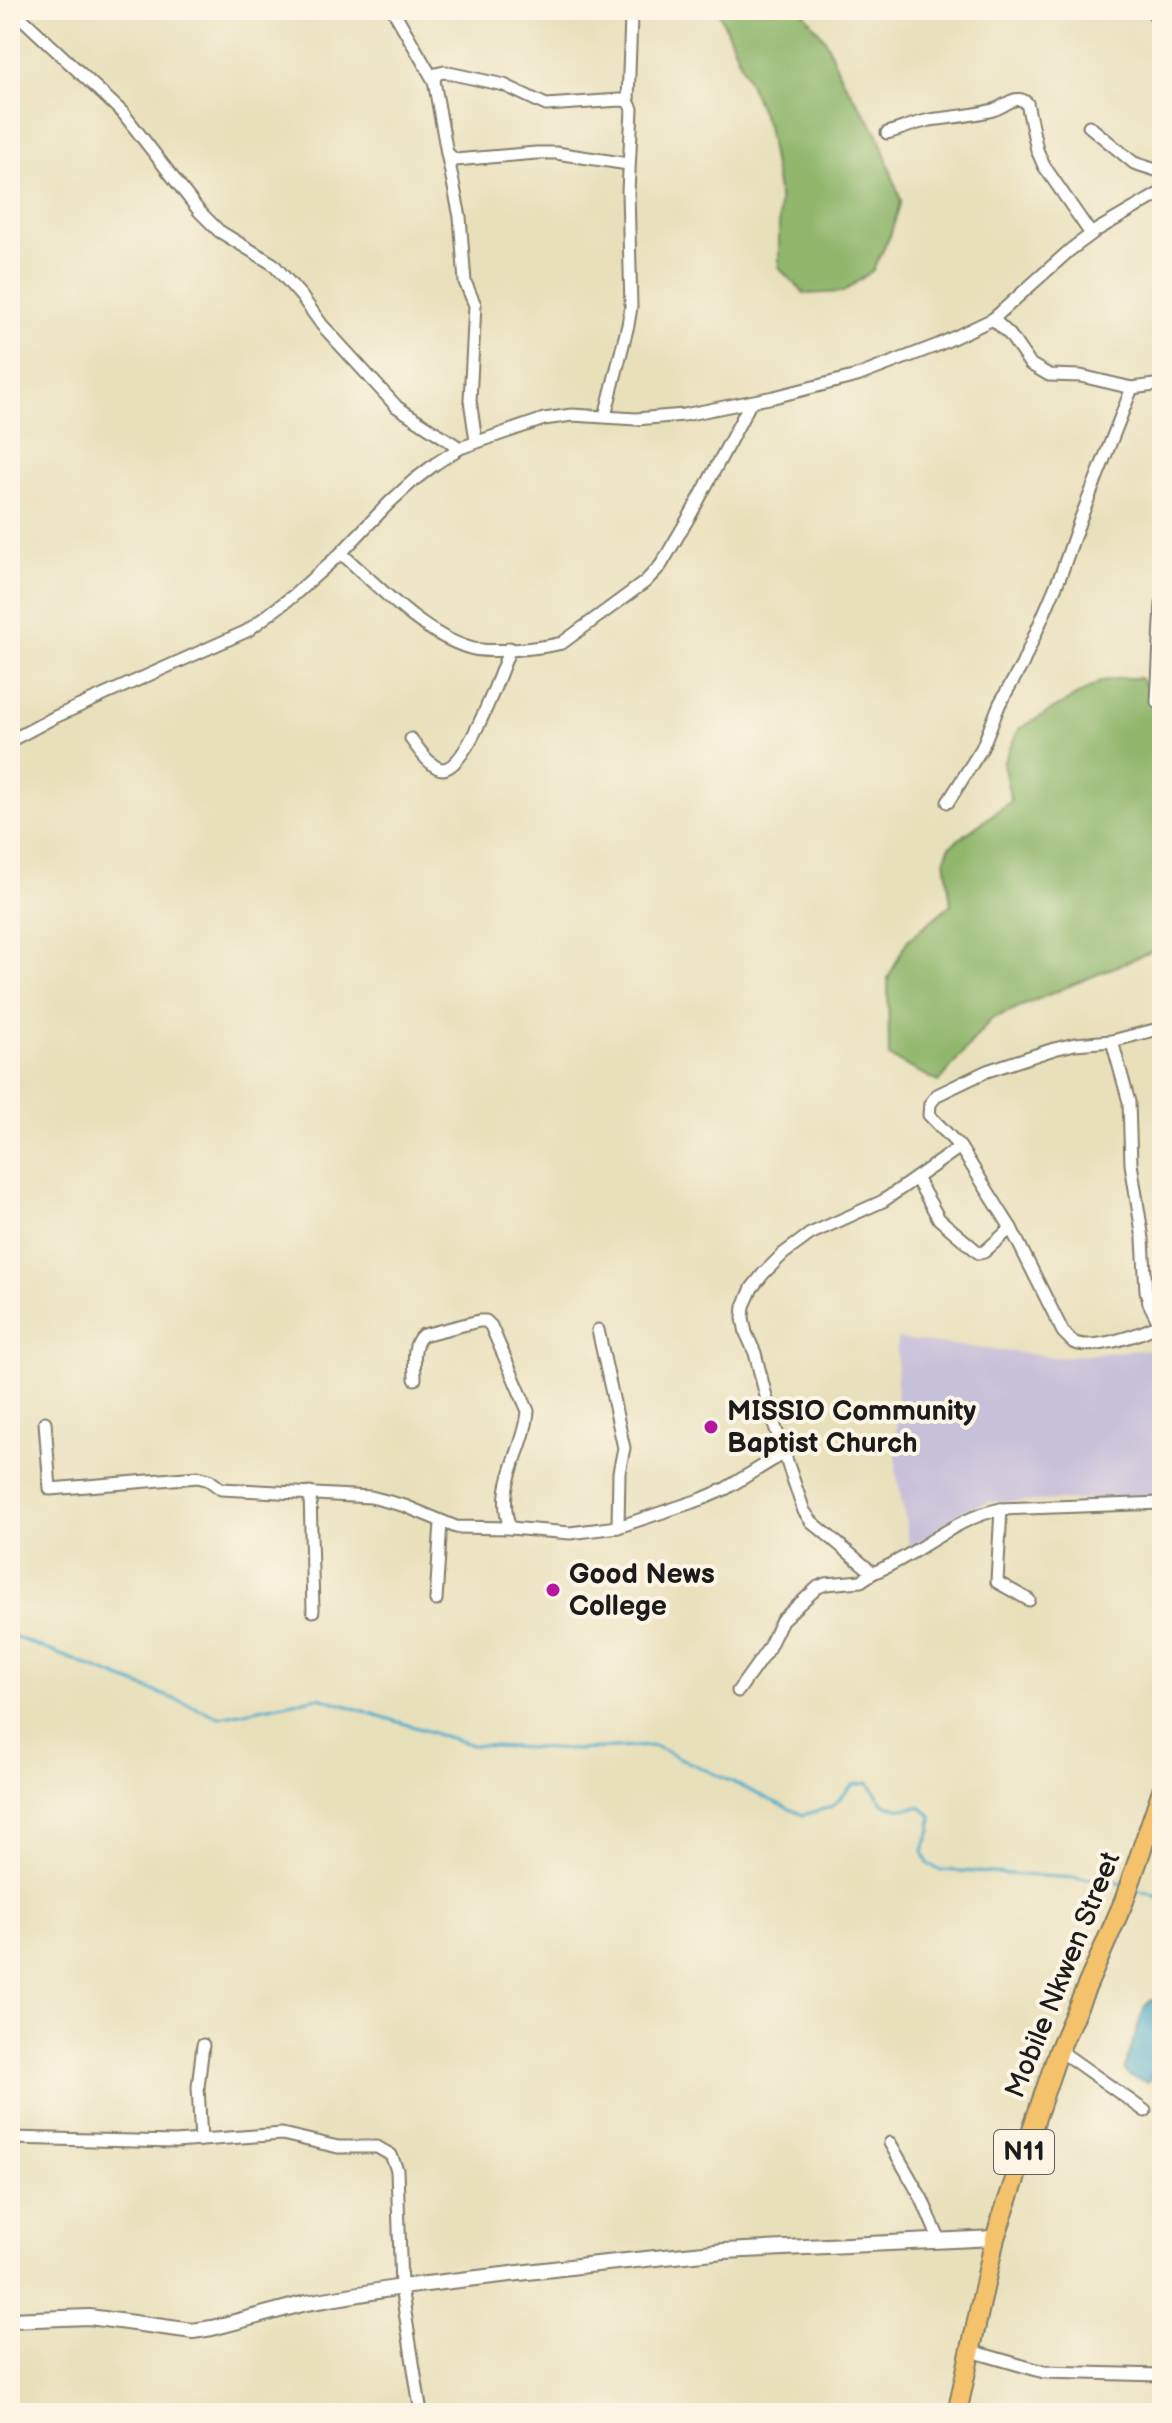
<svg xmlns="http://www.w3.org/2000/svg" width="1172" height="2423" font-family="'Balsamiq Sans',sans-serif">
  <rect width="100%" height="100%" fill="#fcf5e5"/>
  <filter id="ink" filterUnits="userSpaceOnUse"><feTurbulence type="fractalNoise" baseFrequency=".0125" numOctaves="2"/><feDisplacementMap in="SourceGraphic" scale="16" xChannelSelector="R" yChannelSelector="G"/><feConvolveMatrix kernelMatrix="1 2 1 2 8 2 1 2 1" color-interpolation-filters="sRGB"/></filter>
  <filter id="wash" filterUnits="userSpaceOnUse"><feTurbulence type="fractalNoise" baseFrequency=".006" numOctaves="4" result="noise"/><feDisplacementMap in="SourceGraphic" scale="32" xChannelSelector="R" yChannelSelector="G"/><feGaussianBlur stdDeviation="1.8" result="paint"/><feColorMatrix in="noise" values="0 0 0 0 0 0 0 0 0 0 0 0 0 0 0 0 0 1.4 0 .05"/><feComposite in="paint" operator="in"/></filter>
  <g filter="url(#wash)">
    <rect width="100%" height="100%" fill="#e8e0bb"/>
    <polygon fill="#c7c0d9" points="897,1339 1055,1357 1162,1348 1162,1498 989,1502 965,1510 910,1548 896,1470"/>
    <g fill="#91b76d" stroke="#566a44" stroke-width="2">
      <polygon points="718,10 802,10 825,39 841,77 878,134 901,201 890,236 873,270 843,292 805,294 779,268 779,197 767,125"/>
      <polygon points="1121,678 1140,678 1162,709 1162,947 991,1019 939,1082 889,1057 888,978 907,941 951,904 945,858 950,846 1011,801 1003,763 1019,729 1102,681"/>
    </g>
    <polygon fill="#4babca" stroke="#346473" stroke-width="2" points="1151,2000 1162,2005 1162,2056 1148,2082 1130,2076 1124,2070 1145,2006"/>
    <g fill="none" stroke-linecap="round" stroke-linejoin="round">
      <g stroke="#4babca" stroke-width="3">
        <polyline points="10,1635 220,1717 319,1697 472,1745 575,1750 654,1746 803,1815 831,1807 853,1785 868,1783 884,1804 900,1809 920,1807 932,1816 931,1831 923,1851 928,1864 941,1870 1110,1880 1124,1885"/>
        <polyline points="1135,1889 1162,1898"/>
      </g>
    </g>
  </g>
  <g filter="url(#ink)">
    <g fill="none" stroke-linecap="round" stroke-linejoin="round">
      <defs>
        <g id="minor">
          <polyline points="13,10 123,113 199,211 219,231 273,264 302,297 322,325 397,407 460,448"/>
          <polyline points="393,10 434,81"/>
          <polyline points="628,101 631,17"/>
          <polyline points="1089,126 1134,163 1162,172"/>
          <path d="M887 133C901 129 915 123 930 120 951 117 972 116 993 110 1005 107 1016 93 1027 103L1037 150 1044 166 1091 234"/>
          <polyline points="447,153 460,217 465,282 475,305 470,400 476,441"/>
          <polyline points="993,319 1010,335 1030,364 1049,375 1081,376 1132,388 1162,384"/>
          <polyline points="605,416 628,325 631,307 628,192 632,109 628,101 620,100 546,105 504,85 444,72 436,74 434,81 447,153 455,160 536,153 556,153 628,164"/>
          <path d="M341 553C378 586 422 634 470 648 490 654 542 648 562 643L645 582 661 565 692 512 751 402"/>
          <polyline points="1157,702 1162,603"/>
          <path d="M411 739C418 748 431 769 443 769 468 767 501 671 510 648"/>
          <polyline points="10,741 55,717 247,631 293,596 341,553 389,503 413,481 435,464 460,448 544,419 572,415 636,419 684,415 774,397 857,376 938,345 993,319 1070,250 1097,230 1162,192"/>
          <polyline points="948,802 982,748 1000,703 1022,665 1061,574 1080,520 1132,388"/>
          <path d="M1162 1028 1112 1041 1075 1044 1054 1049 987 1071 937 1095 930 1104 929 1115 960 1147 1011 1228 1063 1332C1064 1333 1072 1341 1073 1342 1092 1352 1145 1333 1162 1323"/>
          <polyline points="1112,1041 1129,1102 1131,1164 1143,1239 1146,1291 1149,1303 1160,1325"/>
          <path d="M960 1147 883 1201 810 1234 783 1254 763 1274 752 1288 744 1306 743 1318 746 1333 755 1353 770 1412 804 1511 811 1521 873 1573C919 1555 951 1519 1001 1509L1162 1503"/>
          <polyline points="916,1178 939,1219 979,1253 984,1252 1011,1228"/>
          <polyline points="598,1330 624,1448 619,1472 618,1527"/>
          <path d="M415 1379C415 1365 411 1344 423 1335L479 1321H486L491 1326 528 1411C525 1452 494 1484 510 1528"/>
          <polyline points="45,1422 50,1489 198,1477 209,1480 221,1489 371,1497 405,1506 456,1527 510,1528 570,1533 618,1527 702,1499 725,1489 784,1453"/>
          <polyline points="310,1493 313,1611"/>
          <polyline points="1001,1509 997,1582 1029,1600"/>
          <polyline points="436,1600 441,1522"/>
          <polyline points="738,1691 768,1649 782,1620 818,1587 826,1584 861,1581 873,1573"/>
          <polyline points="1059,2050 1145,2111"/>
          <polyline points="10,2138 175,2142 282,2134 338,2147 377,2147 391,2155 397,2170 401,2287 421,2413"/>
          <polyline points="201,2140 198,2087 203,2045"/>
          <polyline points="890,2143 922,2199 939,2239"/>
          <polyline points="971,2351 1044,2372 1162,2375"/>
        </g>
        <g id="tertiary">
          <polyline points="1153,10 1162,22"/>
          <polyline points="10,2320 89,2317 193,2331 212,2328 306,2303 401,2287 587,2265 724,2251 995,2238"/>
        </g>
        <polyline id="trunk" points="957,2413 995,2238 1059,2050 1124,1901 1162,1790"/>
      </defs>
      <use href="#minor" stroke="#827e6c" stroke-width="15"/>
      <use href="#tertiary" stroke="#827e6c" stroke-width="18"/>
      <use href="#trunk" stroke="#827e6c" stroke-width="22"/>
      <use href="#minor" stroke="#fff" stroke-width="11"/>
      <use href="#tertiary" stroke="#fff" stroke-width="14"/>
      <use href="#trunk" stroke="#f3c26a" stroke-width="18"/>
    </g>
  </g>
  <g fill="#b5179e" stroke="#fcf5e5" stroke-width="3">
    <circle cx="711" cy="1427" r="8"/>
    <circle cx="553" cy="1590" r="8"/>
  </g>
  <g text-anchor="middle" dominant-baseline="central" stroke-width="8" stroke-linejoin="round" paint-order="stroke">
    <rect fill="#fcf5e5" stroke="#5f5d58" stroke-width="2" x="994" y="2130" width="60" height="44" rx="6"/>
    <g font-size="26" font-weight="bold" fill="#1c1c1c">
      <text x="1024" y="2152">N11</text>
    </g>
    <g font-size="28" font-weight="bold" fill="#1c1c1c" stroke="#fcf5e5" text-anchor="start">
      <text x="727" y="1411">MISSIO Community<tspan x="727" dy="32">Baptist Church</tspan></text>
      <text x="569" y="1574">Good News<tspan x="569" dy="32">College</tspan></text>
    </g>
    <g font-size="28" fill="#1c1c1c" stroke="#fcf5e5">
      <text transform="translate(1063 1975) rotate(-68)">Mobile Nkwen Street</text>
    </g>
  </g>
  <rect width="1172" height="2423" fill="none" stroke="#fcf5e5" stroke-width="40"/>
</svg>
